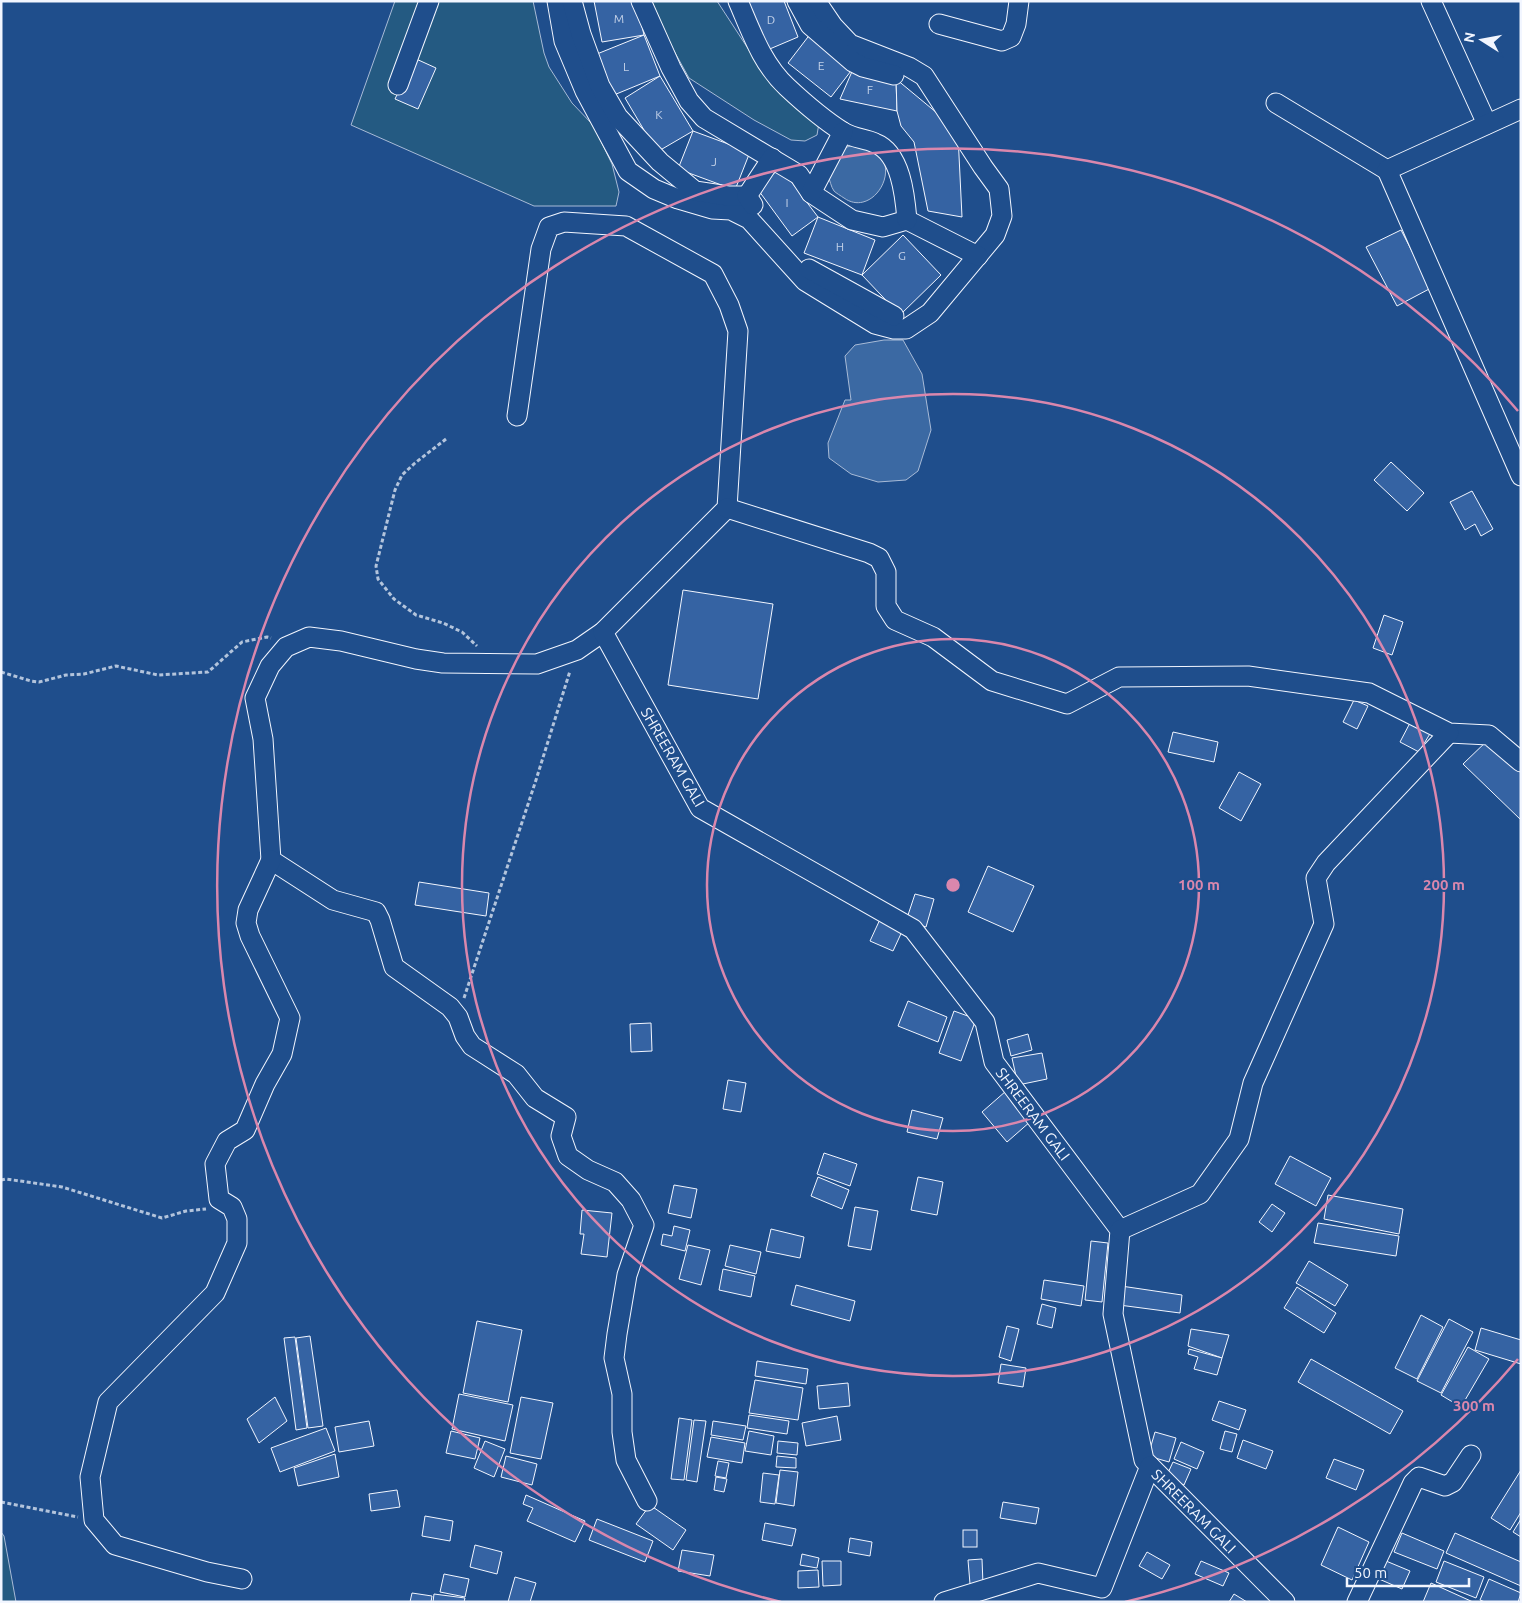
<svg xmlns="http://www.w3.org/2000/svg" width="1522" height="1603" font-family="Ubuntu,sans-serif">
  <rect width="100%" height="100%" fill="#1f4e8c"/>
  <g fill="#245a82" stroke="#a8bbd7">
    <polygon points="395,1 533,1 544,53 549,67 572,103 593,125 612,164 619,192 616,206 534,206 351,125"/>
    <polygon points="652,1 717,1 764,73 819,123 817,135 805,141 791,140 754,120 689,78 658,22"/>
    <polygon points="1,1532 4,1536 16,1602 1,1602"/>
  </g>
  <g fill="#3b69a3" stroke="#a8bbd7">
    <path d="M859 144C863 146 870 147 874 149 903 169 872 218 844 198 841 196 836 193 834 191 831 187 830 180 828 176L843 148Z"/>
    <polygon points="884,340 903,340 922,374 931,430 918,471 906,480 878,482 851,474 829,458 828,443 845,400 851,400 845,356 855,345"/>
  </g>
  <g fill="#3563a3" stroke="#f2f6ff">
    <polygon points="594,1 636,1 644,35 602,42"/>
    <polygon points="745,1 784,1 798,37 765,51"/>
    <polygon points="811,33 854,67 831,97 788,63"/>
    <polygon points="644,35 660,76 609,97 592,56"/>
    <polygon points="414,58 436,68 418,109 395,99"/>
    <polygon points="854,67 896,79 897,111 840,99"/>
    <polygon points="660,76 693,131 657,152 625,98"/>
    <polygon points="896,79 937,113 958,135 962,217 928,211 914,142 901,126 897,111"/>
    <polygon points="693,131 750,152 735,190 678,169"/>
    <polygon points="781,168 818,217 792,236 756,187"/>
    <polygon points="818,217 875,240 862,275 804,253"/>
    <polygon points="1401,230 1431,288 1397,306 1366,247"/>
    <polygon points="903,235 941,275 900,315 862,275"/>
    <polygon points="1391,462 1424,493 1407,511 1374,480"/>
    <polygon points="1472,491 1493,529 1481,536 1475,524 1465,530 1450,502"/>
    <polygon points="683,590 773,604 758,699 668,685"/>
    <polygon points="1384,615 1403,622 1392,655 1373,648"/>
    <polygon points="1354,700 1368,706 1357,729 1343,722"/>
    <polygon points="1411,721 1431,732 1419,752 1400,742"/>
    <polygon points="1173,732 1218,742 1214,762 1168,752"/>
    <polygon points="1490,738 1521,766 1521,820 1463,764"/>
    <polygon points="1239,772 1261,784 1241,821 1219,808"/>
    <polygon points="988,866 1034,886 1013,932 968,912"/>
    <polygon points="419,882 489,893 486,916 415,905"/>
    <polygon points="915,894 934,899 926,927 906,921"/>
    <polygon points="882,915 905,925 893,951 870,941"/>
    <polygon points="908,1001 947,1017 938,1042 898,1026"/>
    <polygon points="954,1011 976,1019 961,1061 939,1053"/>
    <polygon points="651,1023 652,1051 631,1052 630,1024"/>
    <polygon points="1028,1034 1032,1050 1011,1056 1007,1040"/>
    <polygon points="1042,1053 1047,1079 1018,1085 1012,1058"/>
    <polygon points="728,1080 746,1083 741,1112 723,1109"/>
    <polygon points="1006,1091 1031,1121 1007,1142 982,1112"/>
    <polygon points="912,1110 943,1118 937,1139 907,1132"/>
    <polygon points="824,1153 857,1164 850,1186 817,1174"/>
    <polygon points="1290,1156 1331,1178 1316,1206 1275,1184"/>
    <polygon points="818,1177 849,1190 842,1209 811,1196"/>
    <polygon points="918,1177 943,1182 937,1215 911,1210"/>
    <polygon points="674,1185 697,1189 691,1218 668,1213"/>
    <polygon points="1328,1195 1403,1209 1399,1234 1324,1219"/>
    <polygon points="1272,1204 1285,1213 1272,1232 1259,1222"/>
    <polygon points="855,1207 878,1211 871,1250 848,1246"/>
    <polygon points="582,1210 612,1213 607,1257 581,1254 584,1234 580,1234"/>
    <polygon points="1318,1223 1399,1236 1396,1256 1314,1243"/>
    <polygon points="674,1226 690,1230 685,1251 661,1245 663,1234 672,1236"/>
    <polygon points="771,1229 804,1237 800,1258 766,1251"/>
    <polygon points="1091,1241 1108,1243 1102,1302 1085,1300"/>
    <polygon points="688,1245 710,1250 701,1285 679,1279"/>
    <polygon points="730,1245 761,1252 756,1274 725,1266"/>
    <polygon points="1309,1261 1348,1285 1335,1306 1296,1283"/>
    <polygon points="723,1269 755,1276 751,1297 719,1290"/>
    <polygon points="1044,1280 1084,1286 1081,1306 1041,1299"/>
    <polygon points="796,1285 855,1301 850,1321 791,1305"/>
    <polygon points="1121,1286 1182,1295 1180,1313 1119,1305"/>
    <polygon points="1297,1287 1336,1313 1324,1333 1284,1308"/>
    <polygon points="1042,1304 1056,1308 1052,1328 1037,1324"/>
    <polygon points="1421,1315 1443,1327 1417,1379 1395,1368"/>
    <polygon points="1449,1319 1473,1332 1441,1393 1417,1381"/>
    <polygon points="477,1321 522,1330 508,1402 463,1393"/>
    <polygon points="1007,1326 1019,1329 1011,1361 999,1357"/>
    <polygon points="1481,1328 1521,1340 1521,1364 1475,1350"/>
    <polygon points="1191,1329 1229,1335 1222,1358 1188,1346"/>
    <polygon points="310,1336 323,1426 308,1428 296,1338"/>
    <polygon points="295,1337 307,1428 296,1430 284,1338"/>
    <polygon points="1468,1347 1489,1359 1461,1407 1441,1395"/>
    <polygon points="1189,1349 1222,1358 1217,1375 1194,1369 1198,1357 1188,1354"/>
    <polygon points="1311,1359 1403,1411 1390,1434 1298,1382"/>
    <polygon points="757,1361 808,1369 806,1384 755,1376"/>
    <polygon points="1001,1364 1026,1368 1023,1387 998,1383"/>
    <polygon points="755,1380 803,1388 798,1420 749,1413"/>
    <polygon points="848,1383 850,1406 819,1409 817,1386"/>
    <polygon points="459,1394 513,1405 505,1441 452,1429"/>
    <polygon points="275,1397 287,1421 259,1443 247,1419"/>
    <polygon points="521,1397 553,1403 541,1459 510,1453"/>
    <polygon points="1219,1401 1246,1410 1239,1430 1212,1420"/>
    <polygon points="749,1415 789,1421 787,1434 747,1428"/>
    <polygon points="837,1416 841,1440 806,1446 802,1423"/>
    <polygon points="679,1418 692,1420 684,1480 671,1479"/>
    <polygon points="694,1420 706,1421 697,1482 686,1480"/>
    <polygon points="369,1421 374,1446 339,1452 335,1427"/>
    <polygon points="713,1421 746,1426 743,1440 711,1435"/>
    <polygon points="326,1428 335,1451 280,1472 271,1448"/>
    <polygon points="451,1431 480,1438 475,1459 446,1453"/>
    <polygon points="749,1431 774,1436 771,1455 745,1451"/>
    <polygon points="1225,1431 1237,1434 1232,1452 1220,1449"/>
    <polygon points="1155,1432 1176,1438 1169,1462 1148,1456"/>
    <polygon points="711,1437 745,1443 742,1463 707,1457"/>
    <polygon points="1243,1440 1273,1451 1266,1469 1237,1458"/>
    <polygon points="485,1441 505,1449 494,1477 474,1468"/>
    <polygon points="778,1441 798,1443 797,1455 777,1453"/>
    <polygon points="1181,1442 1204,1452 1197,1469 1174,1459"/>
    <polygon points="335,1454 339,1477 298,1486 294,1468"/>
    <polygon points="506,1456 537,1464 532,1485 501,1477"/>
    <polygon points="777,1456 796,1458 796,1468 776,1467"/>
    <polygon points="1334,1459 1364,1470 1356,1490 1326,1478"/>
    <polygon points="718,1461 729,1463 726,1478 715,1476"/>
    <polygon points="1173,1462 1191,1469 1184,1485 1166,1477"/>
    <polygon points="780,1470 798,1472 794,1506 776,1503"/>
    <polygon points="1521,1470 1521,1512 1510,1530 1491,1518"/>
    <polygon points="763,1473 779,1475 775,1504 760,1502"/>
    <polygon points="716,1477 727,1479 724,1492 714,1490"/>
    <polygon points="397,1490 400,1507 371,1511 369,1494"/>
    <polygon points="526,1495 585,1521 575,1542 527,1521 533,1508 523,1504"/>
    <polygon points="1003,1502 1039,1508 1036,1524 1000,1518"/>
    <polygon points="650,1505 686,1530 673,1550 636,1524"/>
    <polygon points="425,1516 453,1521 450,1541 422,1536"/>
    <polygon points="597,1519 653,1541 645,1562 589,1540"/>
    <polygon points="1521,1519 1521,1537 1513,1532"/>
    <polygon points="765,1523 796,1529 792,1546 762,1540"/>
    <polygon points="1338,1527 1369,1542 1352,1580 1321,1565"/>
    <rect x="963" y="1530" width="14" height="17"/>
    <polygon points="1402,1533 1444,1551 1437,1569 1394,1552"/>
    <polygon points="1455,1533 1521,1562 1521,1586 1446,1553"/>
    <polygon points="850,1538 872,1542 870,1556 848,1552"/>
    <polygon points="475,1545 502,1552 497,1574 470,1567"/>
    <polygon points="682,1550 714,1555 710,1576 678,1571"/>
    <polygon points="1147,1552 1170,1565 1162,1579 1139,1566"/>
    <polygon points="802,1554 819,1558 817,1568 800,1565"/>
    <polygon points="982,1559 983,1584 970,1584 968,1560"/>
    <polygon points="822,1561 841,1561 841,1585 823,1586"/>
    <polygon points="1201,1561 1229,1573 1223,1586 1195,1574"/>
    <polygon points="1386,1561 1410,1571 1402,1589 1379,1579"/>
    <polygon points="1444,1561 1484,1577 1476,1598 1436,1582"/>
    <polygon points="818,1570 819,1587 798,1588 798,1571"/>
    <polygon points="444,1574 469,1579 465,1597 440,1592"/>
    <polygon points="515,1577 536,1583 530,1602 508,1602"/>
    <polygon points="1489,1579 1521,1593 1518,1602 1485,1602 1480,1600"/>
    <polygon points="1431,1583 1473,1602 1423,1602"/>
    <polygon points="412,1593 432,1596 431,1602 410,1602"/>
    <polygon points="434,1594 465,1598 464,1602 433,1602"/>
    <polygon points="1234,1594 1247,1602 1229,1602"/>
  </g>
  <g fill="none" stroke-linecap="round" stroke-linejoin="round">
    <defs>
      <g id="minor">
        <polyline points="557,1 564,41 585,91 628,171 654,189 678,199 712,209 731,210 749,219 805,281 875,324 894,329 906,329 930,313 995,235 1002,216 999,189 983,167 924,76 909,67 850,44 833,26 816,1"/>
        <polyline points="572,1 581,34 600,86 618,117 660,162 695,191 728,196 747,196"/>
        <polyline points="641,1 671,68 689,101 704,118 799,175 811,193 852,220 883,227 907,220 978,256"/>
        <path d="M738 1C751 31 762 64 787 87 803 102 824 120 843 132 855 139 864 138 875 143 901 153 905 196 907 220"/>
        <polyline points="797,1 810,25 853,62 863,67 894,75"/>
        <polyline points="1431,1 1487,124"/>
        <polyline points="939,24 1002,41 1011,37 1016,24 1019,1"/>
        <polyline points="398,85 429,1"/>
        <polyline points="1276,103 1387,170"/>
        <polyline points="1521,109 1387,170 1521,476"/>
        <polyline points="811,193 843,132"/>
        <polyline points="753,205 747,196 772,158"/>
        <polyline points="809,269 894,316"/>
        <polyline points="517,416 541,249 549,227 564,222 626,226 713,274 729,305 738,331 727,508 603,632 577,650 537,664 443,663 416,659 341,641 309,637 286,647 270,666 255,698 263,739 271,860 333,900 376,912 380,920 394,967 450,1007 458,1017 465,1036 472,1046 516,1074 535,1098 566,1117 561,1136 568,1156 588,1170 615,1182 631,1200 644,1225 627,1275 617,1334 614,1358 622,1394 622,1432 626,1460 647,1501"/>
        <polyline points="727,508 869,553 879,558 886,572 886,606 895,620 933,637 992,681 1067,704 1119,677 1248,676 1369,693 1449,733 1489,735 1521,762"/>
        <polyline points="603,632 700,808 913,929 985,1022 994,1062 1120,1230 1113,1314 1144,1460 1285,1602"/>
        <polyline points="1120,1230 1200,1194 1239,1139 1253,1083 1324,924 1316,878 1326,863 1449,733"/>
        <polyline points="242,1579 207,1572 115,1545 94,1520 90,1477 108,1402 215,1293 237,1243 237,1219 232,1207 219,1199 215,1164 227,1141 245,1130 265,1084 282,1054 290,1018 250,936 246,923 248,910 271,860"/>
        <polyline points="944,1602 1038,1573 1102,1588 1150,1466"/>
        <polyline points="1357,1602 1413,1483 1419,1477 1445,1486 1453,1482 1471,1455"/>
      </g>
    </defs>
    <use href="#minor" stroke="#f2f6ff" stroke-width="21"/>
    <g stroke="#b3c4dc" stroke-width="3" stroke-dasharray="4 2.5" stroke-linecap="butt">
      <polyline points="446,439 415,463 402,475 395,490 376,566 378,579 394,599 416,615 443,623 462,632 477,646"/>
      <polyline points="1,672 31,681 39,682 66,675 84,674 116,666 158,675 208,672 242,642 267,637 271,638"/>
      <polyline points="464,998 536,780 570,671"/>
      <polyline points="1,1180 6,1179 62,1187 162,1218 186,1211 206,1209"/>
      <polyline points="1,1502 78,1517"/>
    </g>
    <use href="#minor" stroke="#1f4e8c" stroke-width="19"/>
  </g>
  <g fill="none" stroke="#da87ad" stroke-width="2.5">
    <circle cx="953" cy="885" r="246"/>
    <circle cx="953" cy="885" r="491"/>
    <path d="M1518 1359A737 737 0 0 1 1125 1602M781 1602A737 737 0 1 1 1518 411"/>
  </g>
  <g text-anchor="middle" dominant-baseline="central" stroke-width="4" stroke-linejoin="round" paint-order="stroke">
    <g font-size="12" fill="#c3d1e8">
      <text x="619" y="18">M</text>
      <text x="771" y="19">D</text>
      <text x="821" y="65">E</text>
      <text x="626" y="66">L</text>
      <text x="870" y="89">F</text>
      <text x="659" y="114">K</text>
      <text x="714" y="161">J</text>
      <text x="787" y="202">I</text>
      <text x="840" y="246">H</text>
      <text x="902" y="255">G</text>
    </g>
    <g font-size="15" fill="#f2f6ff" stroke="#1f4e8c">
      <text transform="translate(673 757) rotate(60)">SHREERAM GALI</text>
      <text transform="translate(1033 1114) rotate(53)">SHREERAM GALI</text>
      <text transform="translate(1194 1511) rotate(45)">SHREERAM GALI</text>
    </g>
  </g>
  <circle cx="953" cy="885" r="8" fill="#da87ad" stroke="#1f4e8c" stroke-width="2.5"/>
  <g font-size="15" text-anchor="middle" font-weight="bold" fill="#da87ad" stroke="#1f4e8c" stroke-width="4" stroke-linejoin="round" paint-order="stroke">
    <text x="1199" y="890">100 m</text>
    <text x="1444" y="890">200 m</text>
    <text x="1474" y="1411">300 m</text>
  </g>
  <rect width="1522" height="1603" fill="none" stroke="#f2f6ff" stroke-width="5"/>
  <g transform="translate(1482 40) rotate(281)" stroke="#1f4e8c" stroke-width="4" paint-order="stroke">
  <path d="M0-4L9 19L0 12L-9 19Z" fill="#f2f6ff"/>
  <text y="-8" font-size="14" font-weight="bold" text-anchor="middle" fill="#f2f6ff">N</text>
  </g>
  <path d="M1347 1578v8h122v-8" fill="none" stroke="#f2f6ff" stroke-width="2.5"/>
  <text x="1354" y="1578" font-size="15" fill="#f2f6ff" stroke="#1f4e8c" stroke-width="4" paint-order="stroke">50 m</text>
</svg>
